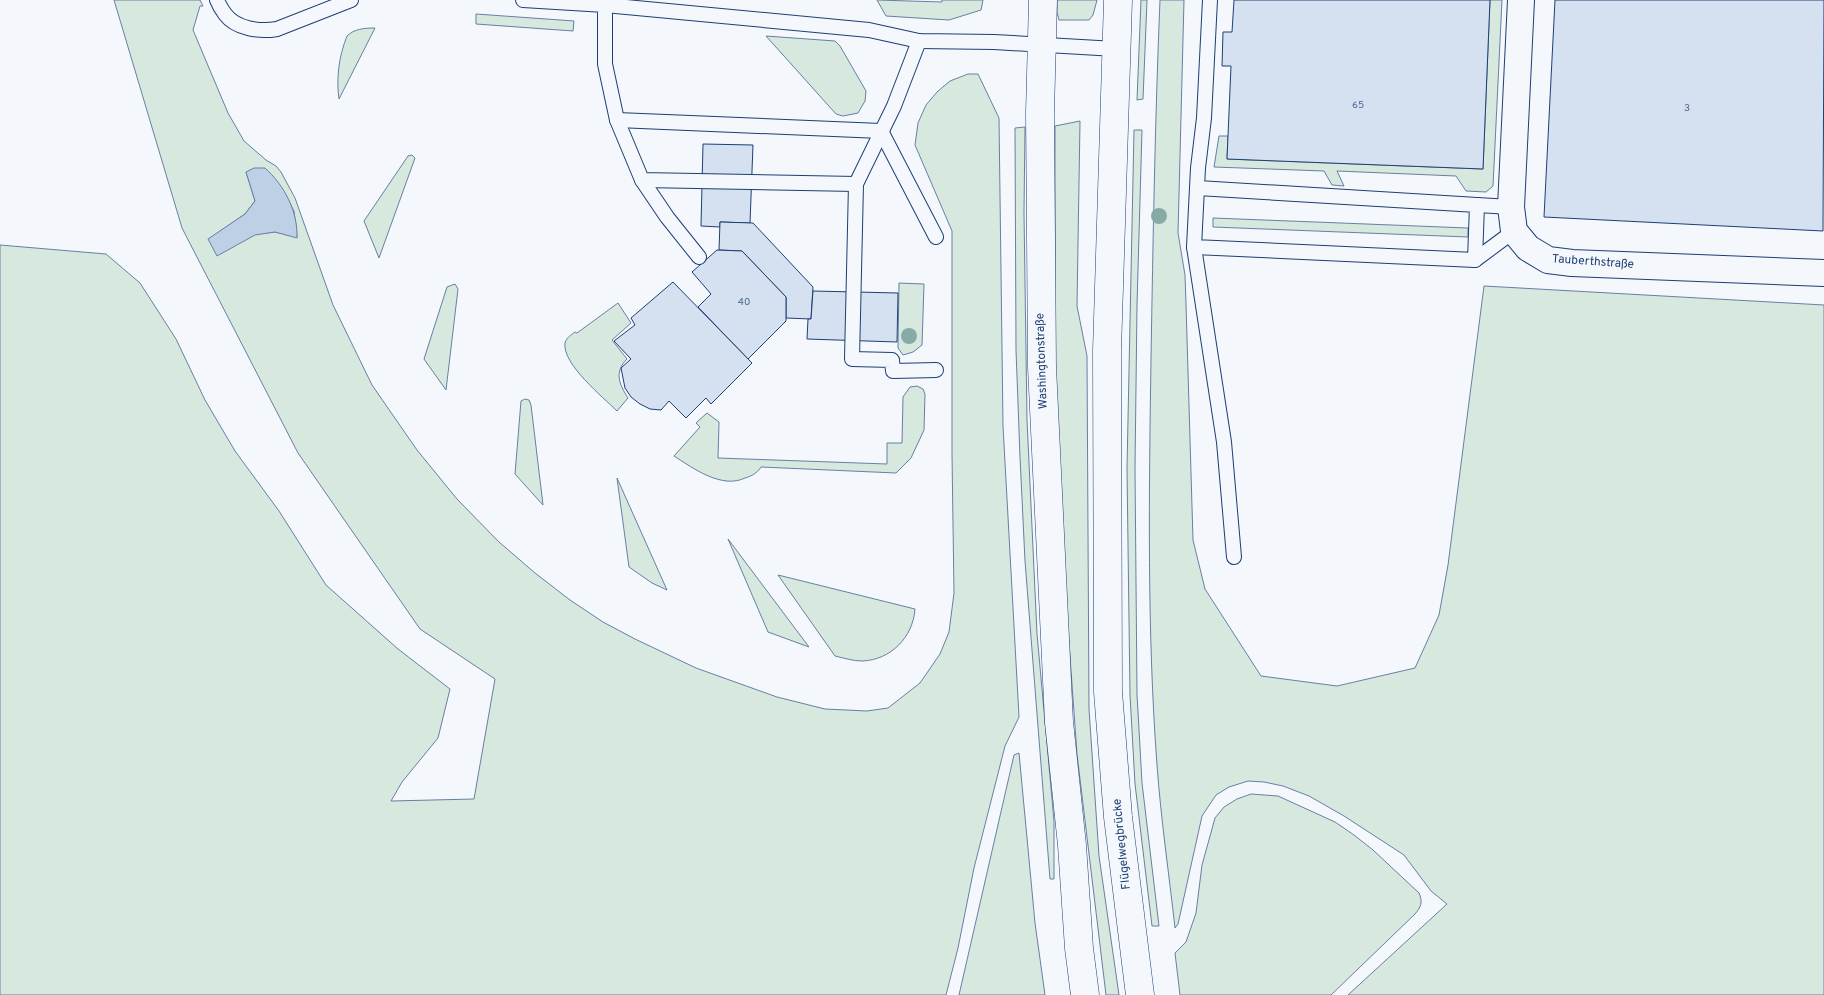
<svg xmlns="http://www.w3.org/2000/svg" width="1824" height="995" font-family="Overpass,sans-serif">
  <rect width="100%" height="100%" fill="#f4f7fb"/>
  <g fill="#d7e8df" stroke="#687fa3" fill-rule="evenodd">
    <path d="M114 0H200L203 6H200L193 30 228 113 244 141 266 160 276 166 281 172 295 198 333 305 372 385 417 450 457 499 499 542 535 573 570 600 603 622 635 639 696 668 777 697 825 709 867 711 888 708 920 683 940 654 949 632 954 593 952 454V231L915 145 918 123 926 105 937 92 950 81 968 74H978L999 118 1003 426 1019 717 1005 746 974 868 958 948 946 995H0V245L106 254 140 283 176 339 205 400 235 451 279 511 326 585 398 649 450 689 438 738 402 782 391 801 474 799 495 679 420 629 298 453 182 228ZM246 172 287 198 294 211 297 237 275 232 209 239 245 214 255 201Z"/>
    <polygon points="877,0 942,2 942,0 983,0 981,10 949,20 886,16"/>
    <polygon points="1057,0 1097,0 1093,15 1089,20 1059,20 1057,12"/>
    <polygon points="1141,0 1147,0 1143,99 1137,100"/>
    <path d="M1160 0H1184L1178 233 1185 275 1186 304 1193 540 1205 589 1261 676 1337 686 1415 668 1439 615 1448 565 1484 286 1824 305V995H1348L1447 904 1431 891 1404 855 1344 816 1309 796 1283 786 1264 782 1248 781 1229 787 1216 795 1202 816 1178 924 1175 928C1169 874 1161 820 1157 765 1147 631 1149 494 1151 359 1153 240 1155 120 1160 0Z"/>
    <polygon points="1490,0 1502,0 1493,186 1486,192 1466,191 1456,176 1337,171 1344,186 1332,185 1324,171 1214,167 1219,136 1228,136 1227,159 1483,169"/>
    <polygon points="476,14 574,21 573,31 476,24"/>
    <path d="M375 28 339 99C336 78 339 56 347 36 354 29 364 28 375 28Z"/>
    <polygon points="766,36 835,41 840,46 866,91 865,101 858,113 843,116 836,114"/>
    <polygon points="1080,121 1077,306 1087,356 1089,709 1099,856 1119,995 1106,995 1077,754 1064,573 1055,391 1055,126"/>
    <polygon points="1025,127 1024,212 1027,420 1037,634 1054,821 1054,879 1050,879 1025,561 1020,457 1016,350 1015,128"/>
    <polygon points="1134,130 1142,130 1137,305 1135,468 1137,694 1142,783 1159,926 1152,926 1135,784 1130,695 1127,468"/>
    <polygon points="412,155 415,158 379,258 364,221 408,156"/>
    <polygon points="1213,218 1468,228 1468,237 1213,227"/>
    <polygon points="899,283 924,284 922,345 913,352 903,355 898,348"/>
    <polygon points="455,284 458,289 446,390 424,359 447,287"/>
    <path d="M618 303 631 323 612 340 627 359C614 372 619 384 628 398L617 411C603 397 562 364 565 343 566 338 571 335 575 332L577 333Z"/>
    <path d="M917 386 923 389 925 394 924 430 911 458 896 473 761 467C757 473 752 476 745 478 722 489 694 469 674 456L700 427 696 423 707 413 719 422 718 458 887 464V443H902L903 397 910 387Z"/>
    <polygon points="525,399 529,400 531,405 543,505 515,474 521,401"/>
    <polygon points="617,478 667,590 652,583 629,567"/>
    <polygon points="728,539 809,647 768,632"/>
    <path d="M778 575 915 609C913 637 891 660 862 661 853 661 844 658 835 656Z"/>
    <polygon points="1019,753 1035,923 1045,995 959,995 1014,755"/>
    <path d="M1251 794 1278 796 1335 822 1354 835 1373 850 1419 893C1423 902 1421 907 1415 914L1331 995H1180L1175 953 1186 942 1196 913 1202 865 1215 818 1224 807 1237 799Z"/>
  </g>
  <path fill="#bed0e5" stroke="#687fa3" d="M254 168H265C284 185 298 211 297 238L275 232 255 235 217 256 208 239 245 214 255 201 246 172Z"/>
  <g fill="#d5e0f0" stroke="#1d3f73">
    <polygon points="1234,0 1490,0 1483,169 1227,159 1231,66 1222,66 1223,32 1232,32"/>
    <polygon points="1555,0 1824,0 1823,231 1544,217"/>
    <polygon points="703,144 753,145 750,223 720,222 720,227 701,226"/>
    <polygon points="720,222 753,223 813,287 811,319 786,318 786,297 742,251 719,250"/>
    <polygon points="717,250 742,251 786,297 786,321 748,359 698,307 711,294 692,272"/>
    <polygon points="673,282 752,363 711,404 706,398 686,418 669,401 661,410 650,409 640,404 631,397 625,388 621,368 631,359 614,341 635,325 631,318"/>
    <polygon points="813,291 898,293 897,342 807,339 808,319 811,319"/>
  </g>
  <g fill="none" stroke-linecap="round" stroke-linejoin="round">
    <defs>
      <g id="lane">
        <path d="M217 0C219 5 222 10 225 14 236 29 260 32 277 29L351 0"/>
        <polyline points="523,0 605,5 605,64 617,120 642,180 856,184 894,106 919,41"/>
        <polyline points="605,5 869,30 919,41 994,42 1116,49"/>
        <polyline points="617,120 881,131 936,237"/>
        <polyline points="642,180 667,217 699,257"/>
        <polyline points="856,184 852,359 892,360 893,371 936,370"/>
        <polyline points="1198,188 1477,205 1475,260 1194,247 1198,168 1204,118 1210,0"/>
        <polyline points="1477,205 1511,207"/>
        <polyline points="1194,247 1224,442 1234,557"/>
        <polyline points="1475,260 1514,231"/>
      </g>
      <polyline id="street" points="1521,0 1511,207 1514,231 1528,248 1548,260 1572,263 1824,273"/>
      <g id="secondary">
        <polyline points="1043,0 1040,113 1042,367 1059,722 1072,845 1079,948 1085,995"/>
        <polyline points="1118,0 1107,351 1108,692 1118,817 1140,995"/>
      </g>
    </defs>
    <use href="#lane" stroke="#1d3f73" stroke-width="16"/>
    <use href="#street" stroke="#1d3f73" stroke-width="28"/>
    <use href="#secondary" stroke="#1d3f73" stroke-width="29"/>
    <use href="#lane" stroke="#f4f7fb" stroke-width="14"/>
    <use href="#street" stroke="#f4f7fb" stroke-width="26"/>
    <use href="#secondary" stroke="#f4f7fb" stroke-width="28"/>
  </g>
  <g fill="#86aba6">
    <circle cx="1159" cy="216" r="8"/>
    <circle cx="909" cy="336" r="8"/>
  </g>
  <g text-anchor="middle" dominant-baseline="central" stroke-width="4" stroke-linejoin="round" paint-order="stroke">
    <g font-size="10" fill="#4b6792">
      <text x="1358" y="105">65</text>
      <text x="1687" y="108">3</text>
      <text x="744" y="302">40</text>
    </g>
    <g font-size="12" fill="#1d3f73" stroke="#f4f7fb">
      <text transform="translate(1593 262) rotate(4)">Tauberthstraße</text>
      <text transform="translate(1042 361) rotate(-92)">Washingtonstraße</text>
      <text transform="translate(1122 844) rotate(-96)">Flügelwegbrücke</text>
    </g>
  </g>
</svg>
